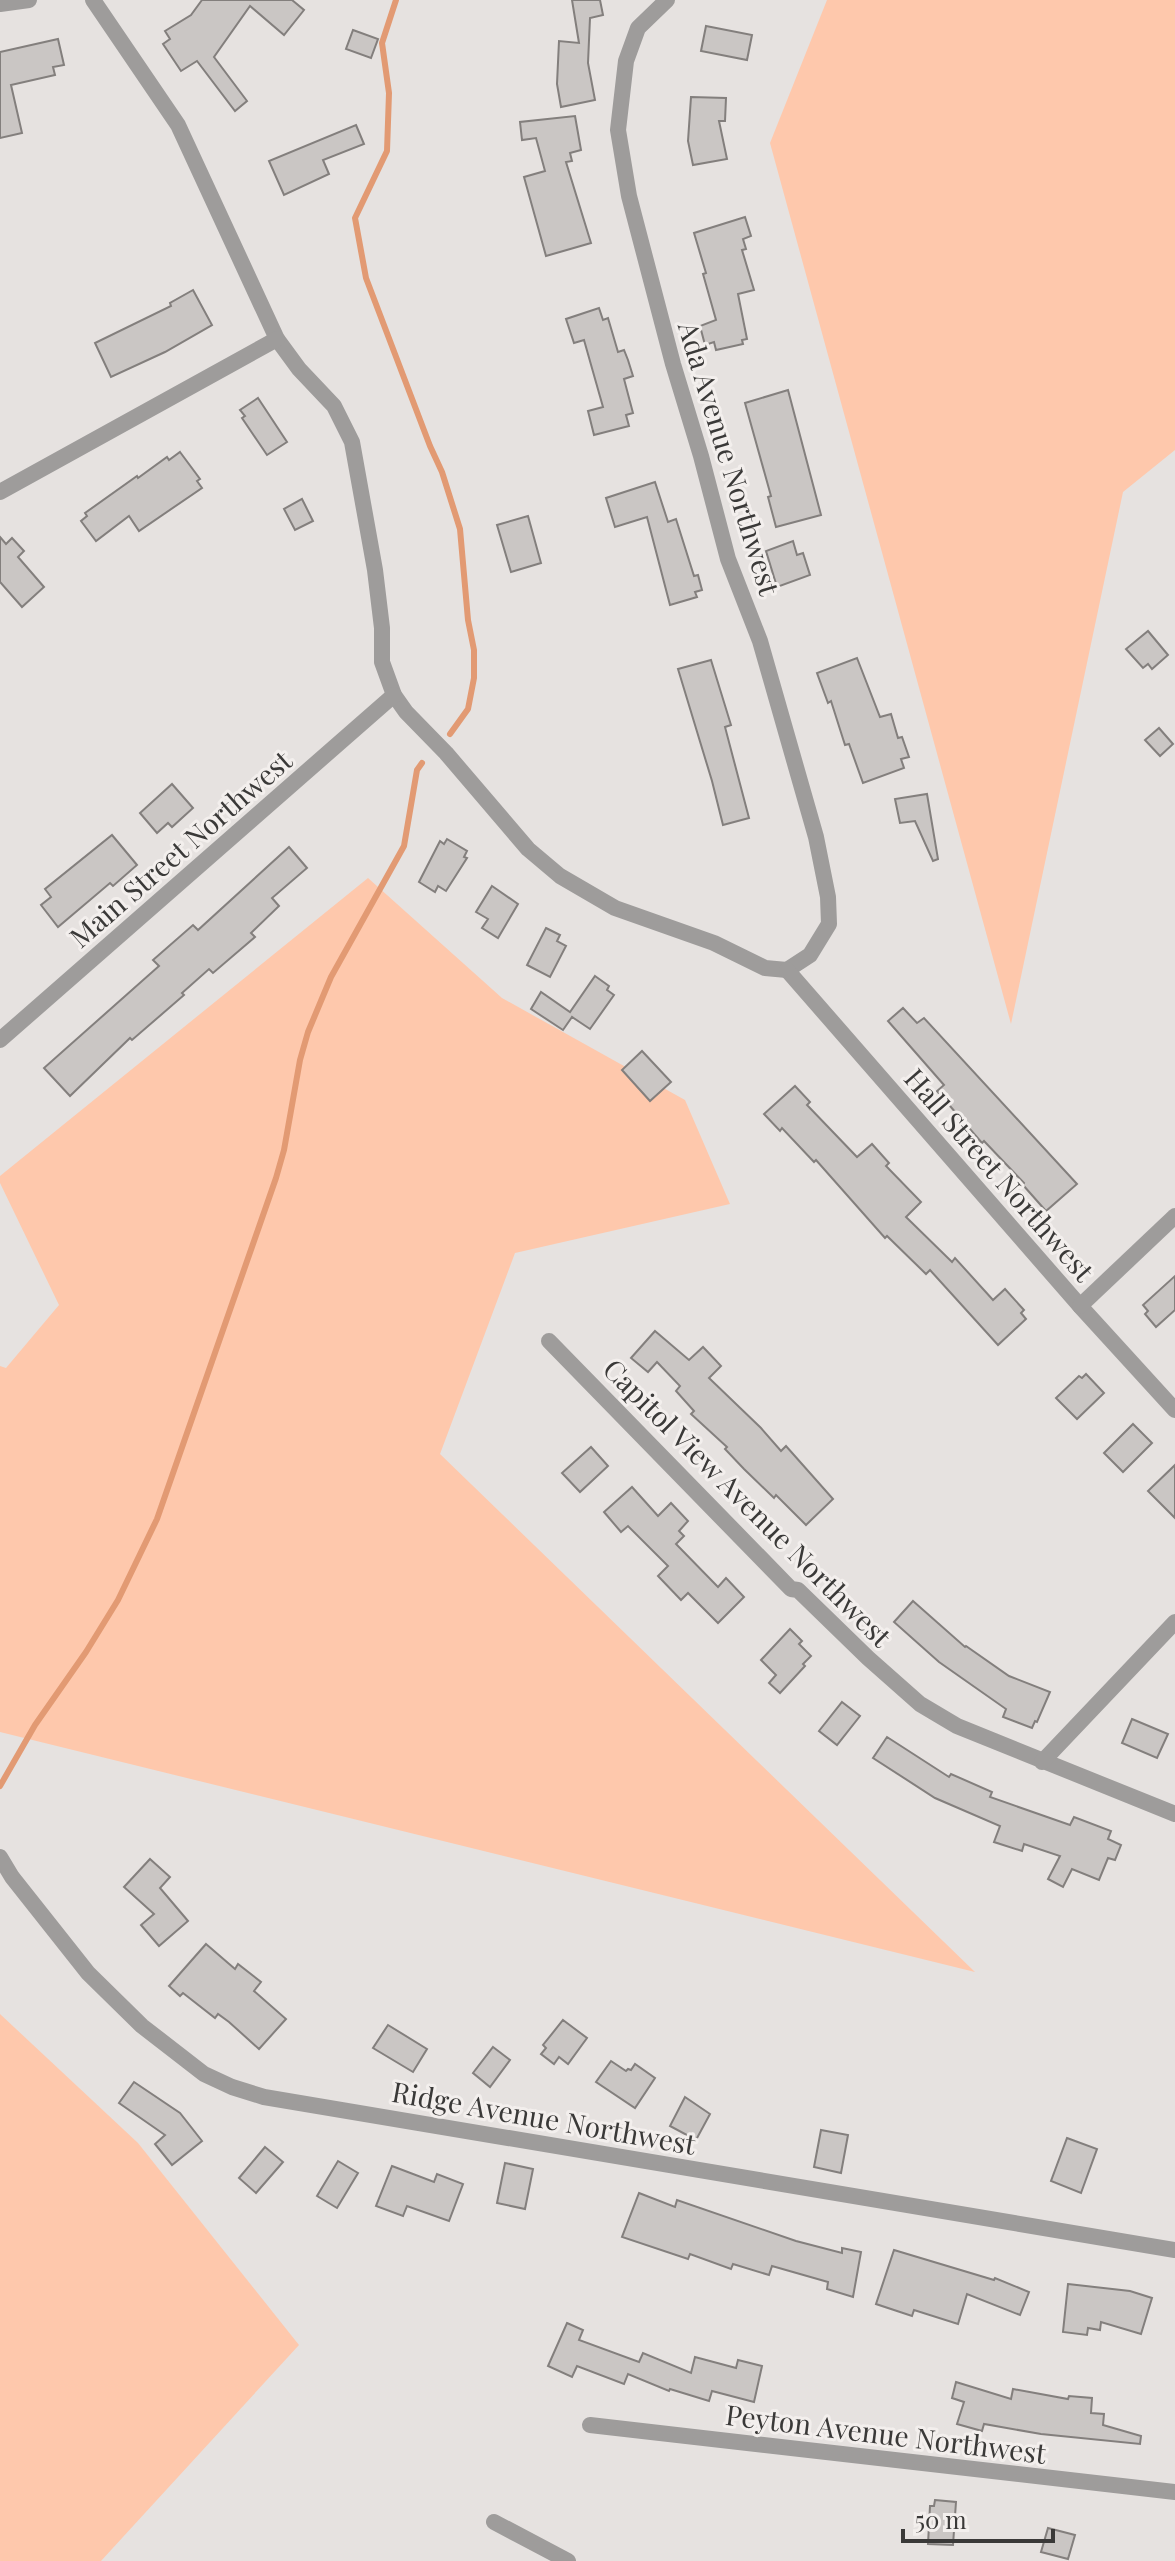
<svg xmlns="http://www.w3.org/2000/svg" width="1175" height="2561" font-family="'Playfair Display',serif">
  <rect width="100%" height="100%" fill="#e6e2e0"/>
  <g fill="#fec8ac">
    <polygon points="827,0 1175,0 1175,450 1123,492 1011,1024 770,143"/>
    <polygon points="368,878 502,998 685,1100 730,1204 515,1253 440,1454 975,1972 0,1732 0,1366 6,1368 59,1305 0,1183 0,1176"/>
    <polygon points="0,2014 138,2143 299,2345 101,2561 0,2561"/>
  </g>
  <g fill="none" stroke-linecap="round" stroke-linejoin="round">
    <g stroke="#e29a73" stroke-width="6">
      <polyline points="396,0 382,43 389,93 387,151 355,218 366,278 430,446 442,472 460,529 468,620 474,650 474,678 468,709 450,734"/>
      <polyline points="0,1786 35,1725 86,1652 118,1600 157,1519 276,1178 284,1150 300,1060 308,1032 331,977 404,846 417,770 422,763"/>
    </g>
  </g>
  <g fill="#cac6c4" stroke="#837f7d" stroke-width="2">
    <polygon points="202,0 292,0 304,10 284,35 250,6 214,57 247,101 235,111 197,61 181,71 163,44 170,39 165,31 191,15"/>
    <polygon points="572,0 600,0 603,15 590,18 588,63 595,100 561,107 557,84 559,41 579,43"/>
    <polygon points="706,26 752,35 747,60 701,51"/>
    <polygon points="353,30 378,39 371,58 346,49"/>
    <polygon points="58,39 64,65 53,67 55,75 11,85 22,133 0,138 0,52"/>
    <polygon points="691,97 726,98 725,121 719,121 727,159 693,165 688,141"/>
    <polygon points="575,116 581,150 570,153 572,161 566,162 591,243 546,256 524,177 545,171 536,138 522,140 520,122"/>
    <polygon points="356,125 364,144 323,160 329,174 284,195 269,161"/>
    <polygon points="745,217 751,236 743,239 746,249 742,250 754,290 738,294 747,339 742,340 743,344 716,350 714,342 705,345 700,326 716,320 703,274 706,273 694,233"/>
    <polygon points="193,290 212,325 165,352 111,377 95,343 171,306 170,303"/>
    <polygon points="599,308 603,320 608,318 618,352 624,350 628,360 633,376 624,379 633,413 626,415 629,426 594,435 588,411 603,407 584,340 574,343 566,319"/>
    <polygon points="788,390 821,515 776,527 768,497 771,496 745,403"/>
    <polygon points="258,398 287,442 267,455 242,418 245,416 240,410"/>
    <polygon points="180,452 200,479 197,481 202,488 139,531 129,516 96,541 81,521 87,516 85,513 137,476 138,478 167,457 169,460"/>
    <polygon points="655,482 668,522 676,519 694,576 698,575 702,590 695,592 697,597 670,605 647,517 615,527 606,498"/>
    <polygon points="302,499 313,521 295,530 284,509"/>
    <polygon points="528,516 541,563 511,572 497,525"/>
    <polygon points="0,537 6,544 12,538 24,551 18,557 44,587 22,607 0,582"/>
    <polygon points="793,541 797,555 803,553 810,575 777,587 766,551"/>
    <polygon points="1148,631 1168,655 1152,669 1148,664 1143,668 1126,649"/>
    <polygon points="857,658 880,717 891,714 898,738 902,737 909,757 901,759 904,768 863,783 849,744 845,745 831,701 828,703 817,673"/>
    <polygon points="711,660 731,725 725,727 749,818 723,825 712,781 678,669"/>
    <polygon points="1159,728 1173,744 1160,756 1145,740"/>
    <polygon points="172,784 193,808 172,827 168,823 157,833 140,813"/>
    <polygon points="927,794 938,859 933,861 915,821 900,823 895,799"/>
    <polygon points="112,835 137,865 113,886 110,883 58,927 41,905 51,897 45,889"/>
    <polygon points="447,839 467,851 464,857 467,858 446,891 438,886 435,892 419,882 440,841 444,844"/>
    <polygon points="289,847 307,868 272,898 279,906 251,933 255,937 213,973 209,969 182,993 184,995 132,1040 130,1038 70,1096 44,1068 159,966 153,960 193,925 198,930"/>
    <polygon points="492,886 518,904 498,938 482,928 488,919 476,912"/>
    <polygon points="546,928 560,935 557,941 566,946 550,977 527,965"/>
    <polygon points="595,976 609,986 607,990 614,995 590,1029 572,1017 563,1030 531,1009 541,992 570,1012"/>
    <polygon points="903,1008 917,1023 924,1018 1077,1184 1046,1211 1023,1185 1024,1183 984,1141 982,1143 937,1091 944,1085 888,1021"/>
    <polygon points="642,1051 671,1082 650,1101 622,1070"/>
    <polygon points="795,1086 810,1102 807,1105 857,1157 872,1144 889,1163 886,1166 921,1202 906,1217 952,1262 955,1258 993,1300 1005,1289 1024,1310 1021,1313 1026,1319 998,1345 930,1270 926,1274 887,1236 885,1238 816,1160 814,1162 782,1128 780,1131 764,1114"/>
    <polygon points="1175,1276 1175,1310 1156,1327 1145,1314 1148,1311 1143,1305"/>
    <polygon points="655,1331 689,1360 703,1347 721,1366 709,1378 761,1428 781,1451 786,1446 833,1499 806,1525 776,1495 774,1498 744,1469 725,1449 727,1447 691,1414 694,1411 676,1391 680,1386 657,1362 648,1372 631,1358"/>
    <polygon points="1086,1374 1104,1393 1077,1419 1056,1398 1079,1376 1082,1378"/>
    <polygon points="1133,1424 1152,1443 1123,1472 1104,1453"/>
    <polygon points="591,1447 608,1466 580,1492 562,1473"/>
    <polygon points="1175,1465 1175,1518 1148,1491"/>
    <polygon points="632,1487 658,1516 671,1503 688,1521 679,1531 684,1536 676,1544 718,1587 726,1578 744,1597 718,1623 688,1593 681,1600 658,1576 668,1566 628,1526 621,1532 604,1512"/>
    <polygon points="913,1601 965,1647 966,1646 1009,1676 1050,1692 1037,1722 1035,1721 1032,1728 1003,1717 1006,1709 939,1662 894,1622"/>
    <polygon points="790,1629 802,1641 799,1644 811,1656 803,1664 805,1666 780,1693 769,1683 776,1675 761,1660"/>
    <polygon points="842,1702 860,1716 837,1745 819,1731"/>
    <polygon points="1132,1719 1168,1734 1157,1758 1122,1743"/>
    <polygon points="887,1737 949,1777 951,1774 992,1792 990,1797 1070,1825 1074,1817 1111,1831 1108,1839 1121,1845 1115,1860 1108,1858 1099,1880 1072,1869 1063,1887 1048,1879 1060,1856 1024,1844 1022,1851 994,1842 1000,1826 935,1798 873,1758"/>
    <polygon points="150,1859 170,1877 160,1888 188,1921 159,1946 141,1925 154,1914 124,1887"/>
    <polygon points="206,1944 235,1969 238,1964 261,1982 254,1991 286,2019 259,2049 229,2022 218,2014 215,2018 183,1993 180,1996 169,1986"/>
    <polygon points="563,2020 587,2038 568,2064 559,2057 554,2064 541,2054 546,2048 543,2045"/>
    <polygon points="388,2025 427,2049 413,2072 373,2048"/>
    <polygon points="493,2047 510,2060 490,2087 473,2073"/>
    <polygon points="611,2061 626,2071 628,2069 631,2070 635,2064 655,2078 635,2108 596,2082"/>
    <polygon points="134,2082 180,2113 202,2141 172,2165 155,2144 165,2135 119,2103"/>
    <polygon points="685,2097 710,2114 696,2140 670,2126"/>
    <polygon points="821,2130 848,2135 841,2173 814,2167"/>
    <polygon points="1067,2138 1097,2149 1081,2193 1051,2181"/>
    <polygon points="265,2147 283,2162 256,2193 239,2178"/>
    <polygon points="338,2161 358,2173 337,2208 317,2196"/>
    <polygon points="505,2163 533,2169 525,2209 497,2203"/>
    <polygon points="392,2166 434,2182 437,2174 463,2184 449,2221 407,2206 403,2216 376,2206"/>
    <polygon points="639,2193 675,2207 677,2200 796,2241 842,2253 842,2248 861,2252 853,2297 827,2289 828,2282 772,2266 769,2275 733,2264 731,2269 690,2254 688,2259 622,2237"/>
    <polygon points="894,2250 994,2280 995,2278 1029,2292 1020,2315 967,2294 958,2324 914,2310 912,2316 876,2304"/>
    <polygon points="1068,2284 1130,2291 1152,2298 1141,2334 1101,2322 1100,2330 1088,2328 1087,2335 1063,2332"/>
    <polygon points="567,2323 583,2330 579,2340 639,2362 643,2353 691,2373 695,2357 736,2368 738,2360 762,2366 754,2402 712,2391 709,2401 670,2389 669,2391 628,2374 624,2384 577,2366 572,2377 548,2366"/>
    <polygon points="956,2382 1011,2399 1013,2389 1068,2399 1069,2396 1092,2398 1091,2413 1104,2414 1103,2425 1141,2436 1140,2444 1041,2434 984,2424 982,2431 957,2424 964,2402 952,2398"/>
    <polygon points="935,2500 956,2502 953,2545 928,2544 930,2506 934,2506"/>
    <polygon points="1048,2528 1075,2535 1068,2559 1041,2552"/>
  </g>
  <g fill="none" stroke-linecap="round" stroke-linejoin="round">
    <g stroke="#9e9c9b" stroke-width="16">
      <polyline points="93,0 178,125 277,339 299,369 334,406 352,442 375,570 382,628 382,662 394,695 406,712 446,753 528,849 560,876 615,908 714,943 765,968 787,970"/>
      <polyline points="667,0 638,28 626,61 618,130 629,196 673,364 701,456 728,559 760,641 816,837 828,897 829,924 810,955 787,970"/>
      <polyline points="0,4 29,0"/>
      <polyline points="0,492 277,339"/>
      <polyline points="787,970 1080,1306 1175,1410"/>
      <polyline points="0,1040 394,695"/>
      <polyline points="1080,1306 1175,1216"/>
      <polyline points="549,1341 791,1589 798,1590 868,1658 920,1704 957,1726 1175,1814"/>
      <polyline points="1042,1762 1175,1622"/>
      <polyline points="0,1857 12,1877 88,1973 142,2026 204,2074 232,2087 264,2097 1175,2250"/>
      <polyline points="590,2425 1175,2492"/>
      <polyline points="494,2522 568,2561"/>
    </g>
  </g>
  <g text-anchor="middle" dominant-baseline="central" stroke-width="6" stroke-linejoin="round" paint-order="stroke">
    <g font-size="28" fill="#3a3938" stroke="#f3efed">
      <text transform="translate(730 458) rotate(73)">Ada Avenue Northwest</text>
      <text transform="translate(180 848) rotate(-41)">Main Street Northwest</text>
      <text transform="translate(1000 1174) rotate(49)">Hall Street Northwest</text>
      <text transform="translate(748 1502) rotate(45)">Capitol View Avenue Northwest</text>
      <text transform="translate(544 2117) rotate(10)">Ridge Avenue Northwest</text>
      <text transform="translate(886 2433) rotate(7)">Peyton Avenue Northwest</text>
    </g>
  </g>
  <path d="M903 2529v12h150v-12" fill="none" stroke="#3a3938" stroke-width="4"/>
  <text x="915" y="2529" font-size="24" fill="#3a3938" stroke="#f3efed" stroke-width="6" paint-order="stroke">50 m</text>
</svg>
